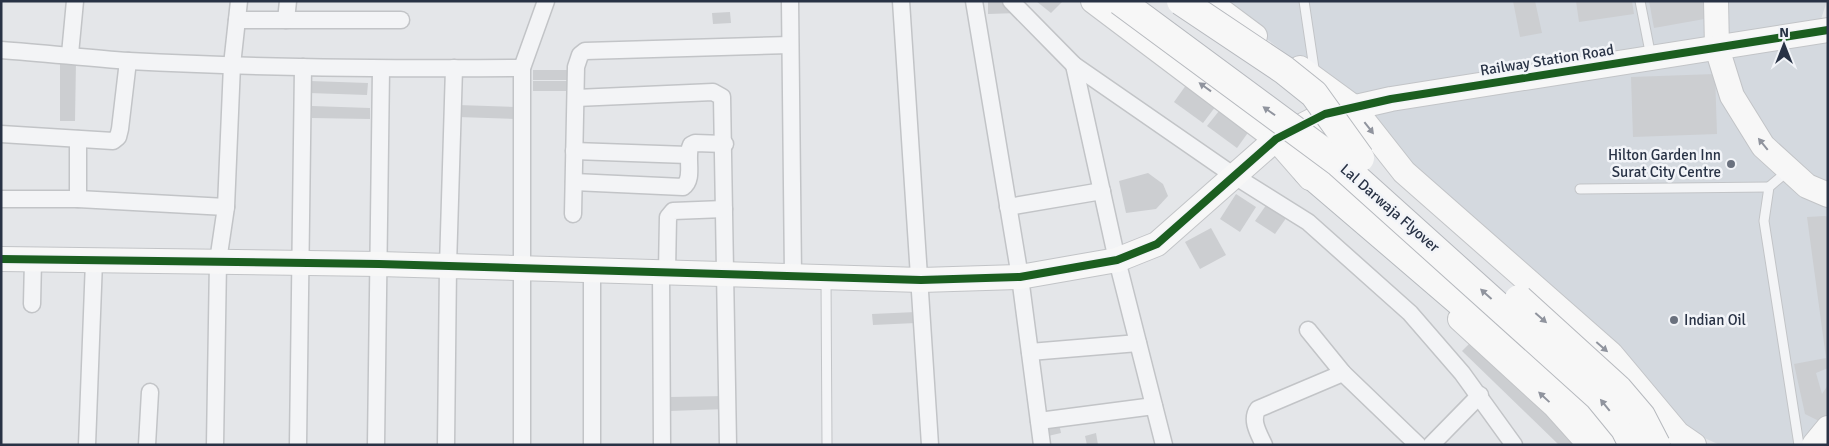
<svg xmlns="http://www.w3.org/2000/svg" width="1829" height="446" font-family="Signika,sans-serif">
  <rect width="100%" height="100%" fill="#e4e6e9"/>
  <polygon fill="#d4d9df" points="1216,1 1827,1 1821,19 1828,52 1828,421 1808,445 1720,445 1691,432 1407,169 1361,110"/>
  <g fill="#ccced1">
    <polygon points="988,1 1007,1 1021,13 988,14"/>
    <polygon points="1036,1 1063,1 1051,13"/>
    <polygon points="1513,1 1535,1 1542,33 1520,37"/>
    <polygon points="1576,1 1632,1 1634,14 1579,22"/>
    <polygon points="1649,1 1707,1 1710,18 1654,28"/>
    <polygon points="730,12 731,23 713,24 712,13"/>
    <polygon points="60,60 76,61 75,121 60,121"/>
    <rect x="533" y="70" width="39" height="10"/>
    <polygon points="1715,74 1717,134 1633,137 1631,77"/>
    <polygon points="310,81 368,83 367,95 309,93"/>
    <rect x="533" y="81" width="39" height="10"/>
    <polygon points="1189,81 1219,102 1203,123 1174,102"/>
    <polygon points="458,105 516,107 516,119 458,117"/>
    <polygon points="312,106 370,108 370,119 312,118"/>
    <polygon points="1223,106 1252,127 1237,148 1207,126"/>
    <polygon points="1148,173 1163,184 1168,196 1156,209 1126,213 1119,181"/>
    <polygon points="1236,194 1256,207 1240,232 1220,219"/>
    <polygon points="1269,201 1289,214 1275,234 1255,221"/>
    <polygon points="1825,216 1828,217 1828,368 1816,373 1822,394 1828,385 1828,413 1821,422 1805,414 1794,364 1826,358 1807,217"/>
    <polygon points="1211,228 1226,255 1200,269 1185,242"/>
    <polygon points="916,312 916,323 873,325 872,314"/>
    <polygon points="1474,339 1579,445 1559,445 1462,351"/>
    <polygon points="726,396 726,409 670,411 670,397"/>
    <polygon points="1059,423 1061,433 1048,436 1046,426"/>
    <polygon points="1096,433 1098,445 1087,445 1085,436"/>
  </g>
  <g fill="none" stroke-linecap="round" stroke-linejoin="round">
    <defs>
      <g id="lane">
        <polyline points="1304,1 1315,75"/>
        <polyline points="1640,1 1651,57"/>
        <polyline points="1789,170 1769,187 1764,221 1799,445"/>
        <polyline points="1580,189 1769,187"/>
        <polyline points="826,279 827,445"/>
      </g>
      <g id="street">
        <polyline points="790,1 793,276"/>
        <polyline points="901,1 930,445"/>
        <polyline points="974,1 1020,277 1042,445"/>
        <polyline points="1011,1 1074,65 1233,175 1308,222 1410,313 1462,373 1514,445"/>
        <polyline points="237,20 401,20"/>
        <polyline points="286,20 288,1"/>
        <path d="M1 50C44 53 87 58 129 61 260 68 391 69 522 68"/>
        <polyline points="70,54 75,1"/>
        <polyline points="1074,65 1117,260 1164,445"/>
        <polyline points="576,98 713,92 722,97 728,445"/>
        <polyline points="1,134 113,141 118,137 120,129 128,61"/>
        <polyline points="78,139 78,199"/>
        <polyline points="574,151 688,155"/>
        <path d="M574 182 683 187C695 179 685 157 691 145L695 143 725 144"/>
        <polyline points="1,199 78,199 226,207"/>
        <polyline points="1008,207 1102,191"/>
        <polyline points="573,214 576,67 580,55 585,51 790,45"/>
        <polyline points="661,272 662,445"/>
        <polyline points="667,272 668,217 673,211 724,209"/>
        <polyline points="32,304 33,260"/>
        <polyline points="1308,330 1343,373 1418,445"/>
        <polyline points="1030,352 1138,343"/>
        <polyline points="1039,421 1154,406"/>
        <polyline points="87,445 94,261"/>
        <polyline points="147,445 150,392"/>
        <polyline points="215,445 218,261 226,207 232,65 239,1"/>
        <polyline points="298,445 303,67"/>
        <polyline points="376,445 381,69"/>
        <polyline points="446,445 448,266 454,68"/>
        <polyline points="522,445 522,68 546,1"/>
        <polyline points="592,445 592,270"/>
        <path d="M1264 445C1259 434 1250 420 1258 409L1343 373"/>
        <polyline points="1431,445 1480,395"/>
      </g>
      <g id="secondary">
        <polyline points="1093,1 1276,139 1310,178"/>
        <polyline points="1208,1 1255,36"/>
        <polyline points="1716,1 1717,48 1732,96 1763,146 1807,186 1828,195"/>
        <polyline points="1300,68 1352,106 1404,172 1611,354 1678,434 1694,445"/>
        <polyline points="1,259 379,264 921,280 1020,277 1117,260 1157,244 1276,139 1325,114 1391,99 1828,30"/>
        <polyline points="1460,319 1555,406 1590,445"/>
        <polyline points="1814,445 1828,428"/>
      </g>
      <path id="highway" d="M1325 114C1310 131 1295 149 1307 171L1524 357 1585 413 1610 445"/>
    </defs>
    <use href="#lane" stroke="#c2c4c7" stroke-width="11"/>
    <use href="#street" stroke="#c2c4c7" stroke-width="19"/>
    <use href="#secondary" stroke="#c2c4c7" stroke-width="26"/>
    <use href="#highway" stroke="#b6b9be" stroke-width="30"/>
    <use href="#lane" stroke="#f3f4f6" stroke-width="9"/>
    <use href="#street" stroke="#f3f4f6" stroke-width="16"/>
    <use href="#secondary" stroke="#f7f7f7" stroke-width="24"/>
    <use href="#highway" stroke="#f7f7f7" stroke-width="28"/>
    <defs>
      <g id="highway-bridge">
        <polyline points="1120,1 1339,163 1598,396 1625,429 1633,445"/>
        <polyline points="1181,1 1284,70 1314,94 1360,158"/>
        <polyline points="1519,299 1618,389 1641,416 1656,445"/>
      </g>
    </defs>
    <use href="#highway-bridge" stroke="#b6b9be" stroke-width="30" stroke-linecap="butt"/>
    <use href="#highway-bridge" stroke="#f7f7f7" stroke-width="28"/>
    <defs>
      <polyline id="cycleway" points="1,259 379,264 921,280 1020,277 1117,260 1157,244 1276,139 1325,114 1391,99 1828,30"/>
    </defs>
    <use href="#cycleway" stroke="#f2f4f8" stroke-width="11"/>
    <use href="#cycleway" stroke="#1b5e20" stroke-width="8"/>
  </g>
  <defs><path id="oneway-solid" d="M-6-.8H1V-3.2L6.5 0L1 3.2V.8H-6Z" transform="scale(1.25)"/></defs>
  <g fill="#90949e">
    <use href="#oneway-solid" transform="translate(1205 87) rotate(-144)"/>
    <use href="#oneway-solid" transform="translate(1269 111) rotate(-145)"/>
    <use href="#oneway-solid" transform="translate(1369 128) rotate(52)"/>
    <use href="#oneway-solid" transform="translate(1763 144) rotate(-129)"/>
    <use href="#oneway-solid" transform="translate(1486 294) rotate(-138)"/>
    <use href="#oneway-solid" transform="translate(1541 318) rotate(41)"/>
    <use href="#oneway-solid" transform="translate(1602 347) rotate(41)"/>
    <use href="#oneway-solid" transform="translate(1544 397) rotate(-137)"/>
    <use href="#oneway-solid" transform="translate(1605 405) rotate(-129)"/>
  </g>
  <g fill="#6a717e" stroke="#f2f4f8" stroke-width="2">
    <circle cx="1731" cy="164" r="5"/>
    <circle cx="1674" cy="320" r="5"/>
  </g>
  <g text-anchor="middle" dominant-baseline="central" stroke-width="5" stroke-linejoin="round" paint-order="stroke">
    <g font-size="15" fill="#283245" stroke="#f2f4f8">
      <text transform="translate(1547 60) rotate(-9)">Railway Station Road</text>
      <text transform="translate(1390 208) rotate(41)">Lal Darwaja Flyover</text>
    </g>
    <g font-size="15" fill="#283245" stroke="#f2f4f8" text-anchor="end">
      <text x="1721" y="155">Hilton Garden Inn<tspan x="1721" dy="17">Surat City Centre</tspan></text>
      <text x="1684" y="320" text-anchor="start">Indian Oil</text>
    </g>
  </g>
  <rect width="1829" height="446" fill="none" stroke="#283245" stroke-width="5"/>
  <g transform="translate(1784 45)" stroke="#f2f4f8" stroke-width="4" paint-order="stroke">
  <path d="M0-4L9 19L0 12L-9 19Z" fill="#283245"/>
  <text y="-8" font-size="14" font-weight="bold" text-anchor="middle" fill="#283245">N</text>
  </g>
</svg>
